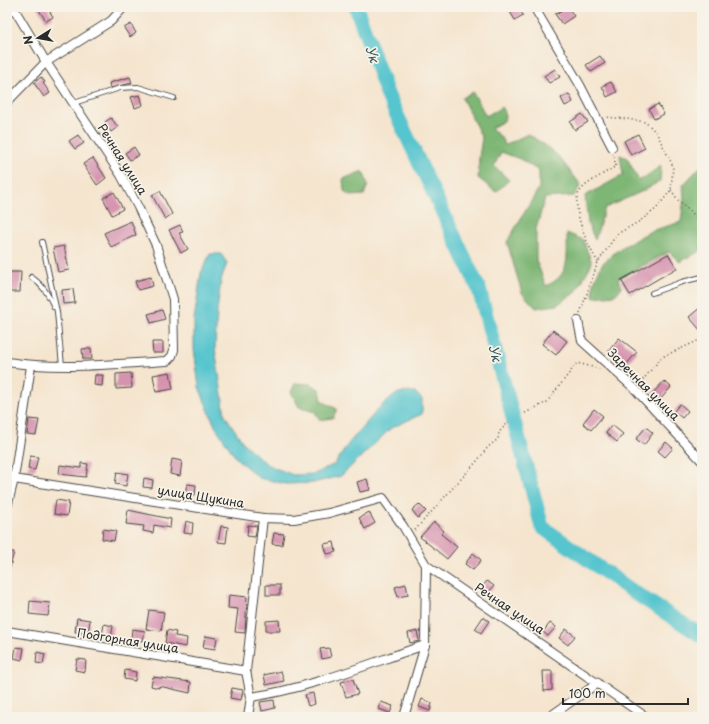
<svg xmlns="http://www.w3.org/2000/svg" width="709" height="724" font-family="'Playpen Sans',sans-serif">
  <rect width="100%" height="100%" fill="#f7f3e8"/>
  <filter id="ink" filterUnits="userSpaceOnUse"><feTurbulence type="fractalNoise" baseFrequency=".025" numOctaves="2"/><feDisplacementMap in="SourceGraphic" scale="8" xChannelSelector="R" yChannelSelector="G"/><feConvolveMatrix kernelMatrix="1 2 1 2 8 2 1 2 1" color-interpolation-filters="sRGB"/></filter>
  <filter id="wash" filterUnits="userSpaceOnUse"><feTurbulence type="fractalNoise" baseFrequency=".012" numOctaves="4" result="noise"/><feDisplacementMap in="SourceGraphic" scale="16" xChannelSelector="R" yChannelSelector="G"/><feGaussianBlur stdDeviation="0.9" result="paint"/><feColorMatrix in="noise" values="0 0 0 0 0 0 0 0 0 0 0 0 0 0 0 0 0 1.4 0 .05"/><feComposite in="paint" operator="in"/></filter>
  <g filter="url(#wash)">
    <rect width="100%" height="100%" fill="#f5e5cf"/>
    <g fill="#7eb674" stroke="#547050">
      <path d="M473 92 486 116 502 107 505 116 504 121 491 128 500 136 505 145 528 134 545 145 558 156 581 185 574 196 545 198 536 229V260L546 286C571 275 567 257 567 233L583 240 592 263 576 292 557 305 536 308 522 293 507 242 539 188V171L520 159 501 152 494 166 509 180 496 192 478 178 479 157 482 138 462 98Z"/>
      <polygon points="620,155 627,158 639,181 661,166 660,181 643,191 605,208 595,240 588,224 585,196 623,175"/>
      <polygon points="702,165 702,250 680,262 669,252 618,279 622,287 615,295 593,297 594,282 602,264 619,249 651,231 681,222 684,197 683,185"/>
      <polygon points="363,171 368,185 364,195 350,196 344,191 343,179"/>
      <polygon points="295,383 311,384 320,390 322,401 337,409 333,418 320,420 315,412 299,407 291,392"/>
    </g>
    <polygon fill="#57c5ce" stroke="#41787c" points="210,254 221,254 227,263 221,280 217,311 215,348 225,415 244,444 268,465 293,475 314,474 335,464 349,443 380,407 398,393 415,392 422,399 422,414 391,428 341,476 313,483 286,484 259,478 236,458 215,426 199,387 194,349 194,320 201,273"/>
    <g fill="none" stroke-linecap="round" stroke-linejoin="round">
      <polyline stroke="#57c5ce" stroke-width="15" points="356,7 387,94 479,289 542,527 635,593 702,636"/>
    </g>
    <g id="blocks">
      <g fill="#d693af">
        <polygon points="37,7 47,7 53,17 46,21"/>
        <polygon points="516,7 518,7 523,15 515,20 509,10"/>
        <polygon points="568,7 574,16 562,24 555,14"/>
        <polygon points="131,24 136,33 130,37 124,28"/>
        <polygon points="600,56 605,63 591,72 586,65"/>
        <polygon points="555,69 560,77 549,83 544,76"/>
        <polygon points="41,77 45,82 43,83 50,93 44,97 34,83"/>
        <polygon points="130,77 132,83 110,88 109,83"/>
        <polygon points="611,82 617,92 607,97 602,86"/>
        <polygon points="569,94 573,102 565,106 561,98"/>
        <polygon points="140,95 143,105 135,108 131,97"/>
        <polygon points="658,104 664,114 654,119 649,109"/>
        <polygon points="582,114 588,122 575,130 570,122"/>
        <polygon points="111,118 118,127 111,132 105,122"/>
        <polygon points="638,134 645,148 631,155 624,141"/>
        <polygon points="78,135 84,143 75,149 69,141"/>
        <polygon points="134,147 139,155 130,160 125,153"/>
        <polygon points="93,158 106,178 97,185 83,164"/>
        <polygon points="160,191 172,214 165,219 152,195"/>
        <polygon points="114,192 123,209 112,215 103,198"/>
        <polygon points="131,221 136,235 111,247 104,233"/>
        <polygon points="180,225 183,232 179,233 188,249 181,253 169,230"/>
        <polygon points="64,246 69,270 58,272 53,248"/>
        <polygon points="668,254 677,268 630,295 621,280"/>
        <polygon points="7,272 21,272 20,292 7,292"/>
        <polygon points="151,277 153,286 138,290 135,281"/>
        <polygon points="73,289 75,303 63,304 62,290"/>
        <polygon points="702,306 702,332 689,317"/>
        <polygon points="162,310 165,319 151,323 148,314"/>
        <polygon points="553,330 567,341 556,355 542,344"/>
        <polygon points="619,338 637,352 625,366 608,352"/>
        <polygon points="152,342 163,342 163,353 153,353"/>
        <polygon points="91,348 92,359 83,359 82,349"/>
        <polygon points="170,372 173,389 156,392 153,375"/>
        <polygon points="131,373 132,388 116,389 116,374"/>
        <polygon points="95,375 103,375 102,386 94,385"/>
        <polygon points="664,381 671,387 660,400 653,393"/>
        <polygon points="680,404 688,411 682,418 674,411"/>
        <polygon points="594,409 603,416 591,430 583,423"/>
        <polygon points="29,419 39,420 36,435 27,434"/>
        <polygon points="612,425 623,434 617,442 606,433"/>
        <polygon points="646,427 653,433 644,445 636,439"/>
        <polygon points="666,442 673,448 665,457 658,451"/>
        <polygon points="30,456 38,457 35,470 28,469"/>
        <polygon points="172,459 182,461 180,476 170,474"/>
        <polygon points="81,463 88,464 86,477 59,474 60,465 81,468"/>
        <polygon points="117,472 128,474 126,486 115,484"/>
        <polygon points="144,478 153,480 152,488 143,487"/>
        <polygon points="367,479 370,490 360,492 357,482"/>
        <polygon points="187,484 196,485 195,495 185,493"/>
        <polygon points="56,500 69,502 67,516 54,514"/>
        <polygon points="419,504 426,511 418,518 412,510"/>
        <polygon points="128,510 171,519 170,528 154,525 153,533 143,531 144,526 126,524"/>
        <polygon points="369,512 375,523 365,529 359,518"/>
        <polygon points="186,521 193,523 192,534 184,533"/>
        <polygon points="434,522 444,531 441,534 457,547 447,559 420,537"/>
        <polygon points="248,525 257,526 255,537 247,536"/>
        <polygon points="221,526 228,527 226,543 218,542"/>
        <polygon points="103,529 116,531 114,541 102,539"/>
        <polygon points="274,533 284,534 282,545 272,544"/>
        <polygon points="334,542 336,552 327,554 324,544"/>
        <polygon points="7,551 14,552 9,571 7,571"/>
        <polygon points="473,553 481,560 473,570 465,564"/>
        <polygon points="487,581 494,586 487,594 480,589"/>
        <polygon points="406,584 408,595 398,597 395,587"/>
        <rect x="266" y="585" width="14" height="10"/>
        <polygon points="229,595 247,597 245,633 235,632 238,609 228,608"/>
        <polygon points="30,601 50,603 48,616 29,614"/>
        <polygon points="149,610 164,612 161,631 146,629"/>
        <polygon points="483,617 489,621 481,633 475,629"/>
        <polygon points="77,618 90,620 88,634 75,632"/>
        <polygon points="279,620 280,631 266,631 266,621"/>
        <polygon points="550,623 556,627 548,636 543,632"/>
        <polygon points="104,624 113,626 111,638 102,636"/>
        <polygon points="132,629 145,631 143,641 131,639"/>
        <polygon points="566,629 575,636 568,645 559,638"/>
        <polygon points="167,630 176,632 175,636 187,638 186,647 165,643"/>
        <polygon points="417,631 419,641 410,643 408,633"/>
        <polygon points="205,636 217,638 215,649 203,647"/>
        <polygon points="16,647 24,648 22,660 14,658"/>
        <polygon points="329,648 331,657 322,659 320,649"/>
        <polygon points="37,652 45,654 43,664 36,663"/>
        <polygon points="77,659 86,660 85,672 75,670"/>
        <polygon points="125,670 136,672 135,681 124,679"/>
        <polygon points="281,671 284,681 266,685 264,675"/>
        <polygon points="543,671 552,671 552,690 544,691"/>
        <polygon points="153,677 191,682 190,693 159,686 159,688 151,686"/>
        <polygon points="353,679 358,694 346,697 341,682"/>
        <polygon points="232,688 243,690 241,700 230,698"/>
        <polygon points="313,693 315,704 308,706 305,695"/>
        <polygon points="422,699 432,703 430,711 419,707"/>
        <polygon points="274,700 275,708 262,711 260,702"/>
        <polygon points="381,702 393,706 390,713 379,709"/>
      </g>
    </g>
  </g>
  <g filter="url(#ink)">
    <use href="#blocks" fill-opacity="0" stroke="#494744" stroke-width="1"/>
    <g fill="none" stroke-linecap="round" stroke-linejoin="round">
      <defs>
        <g id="lane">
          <polyline points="74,103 120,88 138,87 174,98"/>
          <polyline points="42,242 57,312 62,366"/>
          <path d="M31 277C43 285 48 294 54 307"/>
          <polyline points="652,293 682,282 702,277"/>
        </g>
        <g id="street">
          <polyline points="534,7 580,85 612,147"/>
          <polyline points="7,102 46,62 111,21 124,7"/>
          <polyline points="578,321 582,341 635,389 702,461"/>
          <path d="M7 362C60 370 114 364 167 361L172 356 174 350 173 299 156 245 138 207 121 175 46 62 13 7"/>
          <polyline points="14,479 263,518 294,519 329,513 383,498 403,526 426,565 646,717"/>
          <polyline points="7,507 14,479 31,366"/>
          <polyline points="7,631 246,671"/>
          <path d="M251 697C311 688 368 664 425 645"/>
          <polyline points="248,717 251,697 246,671 263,518"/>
          <polyline points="404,717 425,645 426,565"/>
          <polyline points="549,717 598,683"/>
        </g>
      </defs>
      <use href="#lane" stroke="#494744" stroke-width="6"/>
      <use href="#street" stroke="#494744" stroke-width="10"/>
      <g stroke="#494744" stroke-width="1.5" stroke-dasharray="1 3" stroke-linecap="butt">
        <polyline points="671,190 678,200 702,222"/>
        <path d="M598 262C589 249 569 205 580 191 588 181 606 173 616 166L613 154"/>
        <polyline points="580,313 598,262 617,234 640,221 656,209 671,190 673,166 657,134 652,128 645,122 627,119 606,117"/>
        <polyline points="640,383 662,357 702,339"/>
        <polyline points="525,413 547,402 577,363 600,369"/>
        <polyline points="415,530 478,460 488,447 498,439 499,432 509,422"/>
      </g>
      <use href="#lane" stroke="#fff" stroke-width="4"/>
      <use href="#street" stroke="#fff" stroke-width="8"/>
    </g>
  </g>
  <g text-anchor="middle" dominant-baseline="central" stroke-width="3.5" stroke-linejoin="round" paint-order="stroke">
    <g font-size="12" fill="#2b2b2b" stroke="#f7f3e8">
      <text transform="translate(123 159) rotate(58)">Речная улица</text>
      <text transform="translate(644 384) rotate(45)">Заречная улица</text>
      <text transform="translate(201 496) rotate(9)">улица Щукина</text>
      <text transform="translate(510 608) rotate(34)">Речная улица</text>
      <text transform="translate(128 640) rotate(9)">Подгорная улица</text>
    </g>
    <g font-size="13" font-style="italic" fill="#38595c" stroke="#f7f3e8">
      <text transform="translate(373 54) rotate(71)">Ук</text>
      <text transform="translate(496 353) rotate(75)">Ук</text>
    </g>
  </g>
  <rect width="709" height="724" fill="none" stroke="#f7f3e8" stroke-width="24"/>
  <g transform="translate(38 38) rotate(259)" stroke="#f7f3e8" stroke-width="3" paint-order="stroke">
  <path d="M0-3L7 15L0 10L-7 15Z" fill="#2b2b2b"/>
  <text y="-6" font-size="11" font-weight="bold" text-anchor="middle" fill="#2b2b2b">N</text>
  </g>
  <path d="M563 698v6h125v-6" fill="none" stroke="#2b2b2b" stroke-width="2"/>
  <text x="569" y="698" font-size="12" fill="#2b2b2b" stroke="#f7f3e8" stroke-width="3" paint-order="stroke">100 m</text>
</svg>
